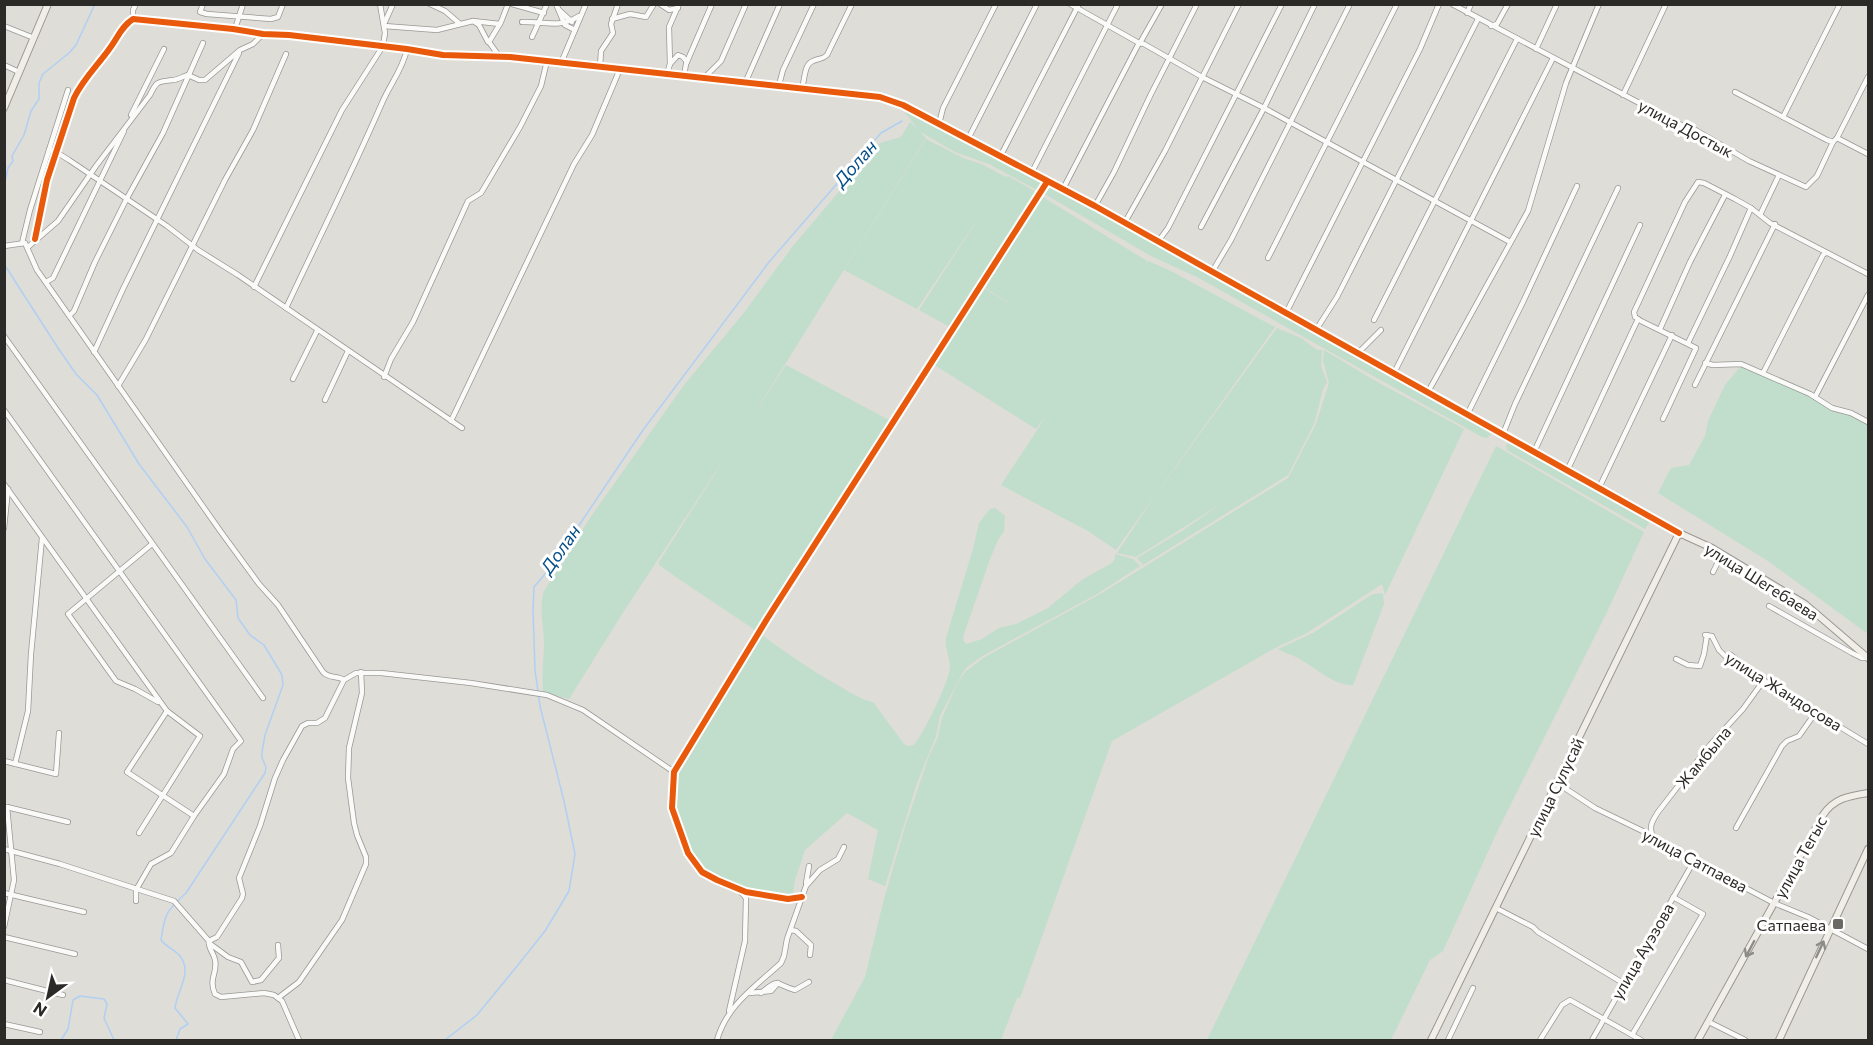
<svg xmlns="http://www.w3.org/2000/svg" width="1873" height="1045" font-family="Commissioner,sans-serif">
  <rect width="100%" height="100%" fill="#deddd8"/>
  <g fill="#c1ddcb">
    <path d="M896 100 1027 172 1043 182V184L1039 190H1037L989 164 955 152 919 131 926 138 749 422 786 365 891 421 755 630 673 575 659 565V562L732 447 624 611 569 699 543 692C542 677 543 663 544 649 545 629 538 610 544 591L590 518 684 385 743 314 793 246 880 143 901 137 910 122 918 130Z"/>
    <polygon points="926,139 963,158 981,164 1006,177 1008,176 1036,192 1033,201 950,327 919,310 985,208 917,309 844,270"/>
    <polygon points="1049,185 1214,274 1492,431 1492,433 1487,438 1482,437 1197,277 1151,256 1043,193"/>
    <polygon points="1041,196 1147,261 1144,266 1148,261 1169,270 1275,327 1116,550 1088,531 1001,485 1047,415 1036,429 933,364 982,287 1043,324 982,286"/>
    <polygon points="1277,328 1301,338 1317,350 1322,350 1321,366 1327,382 1323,389 1314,424 1288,475 1143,565 1137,558 1182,531 1224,502 1136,557 1117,553 1154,497"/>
    <polygon points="1324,350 1372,379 1464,429 1385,595 1382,584 1307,633 1277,647 1112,741 1020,998 1017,998 1001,1040 831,1040 865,977 884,899 905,827 929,756 938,737 942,718 957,684 965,672 985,657 1102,593 1288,478 1316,424 1329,383 1323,360"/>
    <path d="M1741 366 1813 396C1822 409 1834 409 1847 414 1854 416 1862 421 1868 425V634L1768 561 1658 493 1671 468 1689 465 1705 436 1708 421 1725 385Z"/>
    <polygon points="1507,443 1517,446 1651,520 1645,529 1507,450 1506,447"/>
    <polygon points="1496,446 1644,532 1608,610 1497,832 1443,951 1430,960 1391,1040 1207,1040"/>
    <path d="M995 508 1005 516 1004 531 998 540 990 559 963 637 964 642 967 644 982 639 999 628 1016 624 1048 608 1083 579 1112 563 1115 559V554L1133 559 1140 566 1097 594 984 655 967 667 962 674 940 716 936 736 917 783 885 886 868 879 878 830 847 813 805 850 795 880 793 894 795 896 786 898 751 891 709 875 702 869 690 854 673 805 674 783 679 766 759 633C785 652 811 670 839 686 850 692 861 700 873 702L904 744 907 746 914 745C924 733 949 682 950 667 950 657 945 649 946 638L973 549 979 523 990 509Z"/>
    <path d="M1379 593 1383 594 1384 604 1353 685C1333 686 1313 665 1296 657 1290 654 1284 653 1278 649L1313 633 1371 595Z"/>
  </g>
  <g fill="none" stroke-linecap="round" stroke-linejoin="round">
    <g stroke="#b0d0f3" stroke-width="1.5">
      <polyline points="4,187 8,168 13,161 12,156 24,135 31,111 39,99 39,83 43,74 69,53 76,45 95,4"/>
      <path d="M4 264 58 348 76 374 97 395 139 464 187 527 205 559 236 600 238 618 250 635 264 645 282 675 283 685 265 735 262 752V758L266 767 265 773 186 893C166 912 165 912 161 940 166 947 174 949 180 956 193 973 177 990 175 1008L188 1024 180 1029 176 1040"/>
      <polyline points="61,1040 68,1029 73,1000 80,996 104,999 107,1004 104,1018 114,1040"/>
      <polyline points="445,1040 477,1015 518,965 545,931 569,891 575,854 564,801 540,706 535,670 533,610 534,587 551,567 643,430 769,262 881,133 902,121"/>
    </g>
    <defs>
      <g id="street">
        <polyline points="203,4 200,12 207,14 271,19 278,17 283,4"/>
        <polyline points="430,4 445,11 459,23"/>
        <polyline points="512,4 544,13"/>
        <polyline points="556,4 565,25 575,30"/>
        <polyline points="660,4 669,10 678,8"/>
        <polyline points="1070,4 1139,43 1144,44 1202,77 1264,108 1510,242"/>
        <polyline points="1452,4 1681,125 1692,128 1749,161 1806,187 1817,176 1833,142 1837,138 1868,77"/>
        <polyline points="559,10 572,22"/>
        <polyline points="1467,13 1471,4"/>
        <polyline points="133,19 133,10 136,4"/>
        <polyline points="612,19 630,14 646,17 654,4"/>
        <polyline points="473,21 479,25 488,42"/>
        <path d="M522 22C544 21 559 29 579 16"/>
        <polyline points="384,24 393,4"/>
        <polyline points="4,26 34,38"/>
        <polyline points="384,26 437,30 473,21 500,24"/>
        <polyline points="1491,26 1497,24 1508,4"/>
        <polyline points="235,29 243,4"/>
        <polyline points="532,37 547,4"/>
        <polyline points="1140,43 1162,4"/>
        <polyline points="1536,49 1557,4"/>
        <polyline points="499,56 489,42 501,22 508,4"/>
        <polyline points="561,63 586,4"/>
        <polyline points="670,64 678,55 683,57 687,62"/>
        <polyline points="4,65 19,72"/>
        <polyline points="600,67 601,51 613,33 611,24 618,4"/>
        <polyline points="667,74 670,64 669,27 679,4"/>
        <polyline points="684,76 686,64 712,4"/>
        <polyline points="705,77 721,61 746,4"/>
        <polyline points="746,81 780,4"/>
        <polyline points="779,85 783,70 814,4"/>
        <path d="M802 88C805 79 804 64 813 61 819 58 822 60 827 55L852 4"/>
        <polyline points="1735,92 1827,140 1833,142"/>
        <polyline points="1623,95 1666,4"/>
        <polyline points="131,115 164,49"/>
        <polyline points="1783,117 1840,4"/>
        <polyline points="939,124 943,108 996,4"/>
        <polyline points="1837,138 1868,154"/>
        <polyline points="968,139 1037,4"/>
        <polyline points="49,150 56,152 69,160 167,226 198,250 238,275 462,428"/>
        <polyline points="1000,157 1079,4"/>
        <polyline points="1031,174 1118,4"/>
        <polyline points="1063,189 1139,43"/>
        <polyline points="1095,206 1114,172 1151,94 1197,4"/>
        <polyline points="1760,215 1779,175"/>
        <polyline points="1124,224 1165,151 1239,4"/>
        <polyline points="1201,227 1264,108 1315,4"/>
        <path d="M35 239 47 180 74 98C83 79 98 65 110 48 118 37 122 26 133 19L233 29 263 34 289 35 407 49 443 55 510 57 880 97 903 105 1095 206 1679 533"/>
        <polyline points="22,243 30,210 68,90"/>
        <polyline points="1157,243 1168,228 1282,4"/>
        <path d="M4 246 25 243 37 270 221 532 259 584 278 605 323 672C329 679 337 675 344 680"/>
        <path d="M28 247 58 221 96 166 150 95C157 80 158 82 173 80 178 80 183 76 188 75L199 80H205L240 50 253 44 263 34"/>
        <polyline points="1268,258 1397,4"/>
        <polyline points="1212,272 1231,240 1350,4"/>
        <polyline points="46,282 53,278 124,131"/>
        <polyline points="254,287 342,110 383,46 385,33 380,4"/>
        <path d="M286 308C318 240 352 172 382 103 390 84 403 69 407 49"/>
        <polyline points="1286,313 1420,49 1439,4"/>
        <polyline points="70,315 74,311 95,262 126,200 163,133 203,43"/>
        <polyline points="1374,320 1517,39"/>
        <polyline points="1660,329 1690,262 1725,195"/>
        <polyline points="1316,330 1337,297 1478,19"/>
        <polyline points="4,336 263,698"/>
        <polyline points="1688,343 1730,256 1751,208"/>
        <polyline points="94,352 123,289 239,53"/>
        <polyline points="1358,353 1381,330"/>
        <polyline points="1705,363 1713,365 1741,364 1810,394 1832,408 1851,413 1868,422"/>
        <polyline points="1394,373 1553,58"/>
        <polyline points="1763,373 1823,255 1826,253"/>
        <polyline points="384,377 391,359 413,322 468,201 481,193 520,127 541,86 547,61"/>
        <polyline points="293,379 317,331"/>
        <polyline points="1695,385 1775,224"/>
        <polyline points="118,386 146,339 225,180 253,130 286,54"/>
        <polyline points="1428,392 1528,211 1566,83 1599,4"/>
        <polyline points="1815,397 1868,295"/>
        <polyline points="325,400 348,351"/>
        <polyline points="4,410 241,741 233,749 224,774 194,816 171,853 151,864 136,890 136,901"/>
        <polyline points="1467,415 1523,302 1577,186"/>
        <polyline points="1663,419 1696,348 1641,321 1635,317 1634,312 1685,202 1698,182 1704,183 1735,199 1751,208 1770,223 1868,274"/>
        <polyline points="451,421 574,164 592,135 620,69"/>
        <polyline points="1503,434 1515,404 1618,188"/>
        <polyline points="1534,452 1640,225"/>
        <polyline points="1567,471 1638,319"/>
        <polyline points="4,484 167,711 200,736 139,833"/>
        <polyline points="1599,488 1672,335"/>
        <polyline points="4,528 8,489"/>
        <polyline points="152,544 68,614 116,681 135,689 158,702"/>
        <polyline points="1713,572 1722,554"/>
        <polyline points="1769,606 1852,653 1862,658 1868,658"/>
        <polyline points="1705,635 1712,636 1719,650 1727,658 1868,744"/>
        <polyline points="1731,655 1740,663"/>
        <polyline points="1676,659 1688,665 1700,666 1704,654 1707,635"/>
        <polyline points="167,711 127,772 194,816"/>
        <polyline points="4,761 56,774 59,733"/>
        <polyline points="15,764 28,711 31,654 42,538"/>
        <polyline points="1557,783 1595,808 1653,836 1694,861 1774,903 1808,917 1868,949"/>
        <polyline points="7,807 68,822"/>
        <polyline points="1736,828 1782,746 1787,741 1799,736 1816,712"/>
        <path d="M1653 836C1648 827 1653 820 1658 812L1710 745 1743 709 1764 680"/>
        <path d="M4 849 60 864 174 901 209 941C208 949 214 953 215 960 218 973 208 978 215 994L221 997 264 993 274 995 282 1001 299 1040"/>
        <polyline points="806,883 809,866"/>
        <polyline points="4,893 84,912"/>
        <polyline points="802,897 788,899 746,892 717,880 702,872 688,853 672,808 674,772 767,619 1047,182"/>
        <polyline points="1496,908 1533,927 1538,932 1623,983"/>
        <polyline points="4,927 14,880 7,807"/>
        <polyline points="791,930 796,931 811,945 810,955"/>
        <polyline points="4,937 75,954"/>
        <polyline points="209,941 217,937 242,898 243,894 239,878 260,826 275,778 283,760 302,726 308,723 317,723 325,718 344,680 356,673 381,673 471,683 547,695 583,710 674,772"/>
        <polyline points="209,943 228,957 241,962 252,982 261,980 279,958 278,945"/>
        <polyline points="4,980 63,995"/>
        <polyline points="749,993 771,991 778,983"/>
        <path d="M761 993C780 977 774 984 795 990L809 982"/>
        <polyline points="278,998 299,982 342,920 366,864 366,857 357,835 354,823 348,778 349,748 362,693 361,672"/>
        <polyline points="729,1011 745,941 746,898 740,891"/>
        <polyline points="1709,1022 1745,1040"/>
        <polyline points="4,1024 40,1032"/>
        <polyline points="1632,1035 1703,914 1673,897"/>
        <path d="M717 1040C727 1005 755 987 781 963L784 956 787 939 806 886 820 870 838 859 844 847"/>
        <polyline points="1448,1040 1473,988"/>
        <polyline points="1540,1040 1562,1005 1570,1000 1641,1040"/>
        <polyline points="1592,1040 1694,861"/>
      </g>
      <g id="secondary">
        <polyline points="4,108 48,4"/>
        <polyline points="1431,1040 1679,533 1712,548 1805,604 1868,658"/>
        <path d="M1698 1040 1823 815C1834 798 1849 796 1868 793"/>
        <polyline points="1779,1040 1868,849"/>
      </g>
    </defs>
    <use href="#street" stroke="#999894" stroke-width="6"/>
    <use href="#secondary" stroke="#999894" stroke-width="8"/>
    <use href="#street" stroke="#fafaf9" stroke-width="4.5"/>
    <use href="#secondary" stroke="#f1eee8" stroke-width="6"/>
    <defs>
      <g id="cycleway">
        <path d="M35 239 47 180 74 98C83 79 98 65 110 48 118 37 122 26 133 19L233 29 263 34 289 35 407 49 443 55 510 57 880 97 903 105 1095 206 1679 533"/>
        <polyline points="802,897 788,899 746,892 717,880 702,872 688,853 672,808 674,772 767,619 1047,182"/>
      </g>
    </defs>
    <use href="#cycleway" stroke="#fff" stroke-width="10"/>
    <use href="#cycleway" stroke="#e8590c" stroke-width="6"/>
  </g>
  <defs><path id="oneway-shaft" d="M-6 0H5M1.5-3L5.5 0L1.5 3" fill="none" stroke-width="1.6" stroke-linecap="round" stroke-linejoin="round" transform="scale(1.5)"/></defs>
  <g stroke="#8e8c87">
    <use href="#oneway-shaft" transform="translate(1750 949) rotate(118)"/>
    <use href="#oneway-shaft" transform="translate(1820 949) rotate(-65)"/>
  </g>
  <rect fill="#6a6964" stroke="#fff" stroke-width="2" x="1832" y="918" width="12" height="12" rx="3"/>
  <g text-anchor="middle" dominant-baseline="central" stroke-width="6" stroke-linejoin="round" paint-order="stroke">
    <g font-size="16" fill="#2c2a26" stroke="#fff">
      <text transform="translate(1686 128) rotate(28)">улица Достык</text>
      <text transform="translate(1762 581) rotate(32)">улица Шегебаева</text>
      <text transform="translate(1784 691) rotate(32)">улица Жандосова</text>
      <text transform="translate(1703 757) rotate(-50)">Жамбыла</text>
      <text transform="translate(1555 787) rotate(-64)">улица Сулусай</text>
      <text transform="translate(1800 857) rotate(-61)">улица Тегыс</text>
      <text transform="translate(1695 860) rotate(28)">улица Сатпаева</text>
      <text transform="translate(1642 951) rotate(-60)">улица Ауэзова</text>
    </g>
    <g font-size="16" fill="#2c2a26" stroke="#fff" text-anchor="end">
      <text x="1826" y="924">Сатпаева</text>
    </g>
    <g font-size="18" font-style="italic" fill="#044d88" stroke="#fff">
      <text transform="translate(855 163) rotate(-49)">Долан</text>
      <text transform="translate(560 549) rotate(-55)">Долан</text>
    </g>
  </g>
  <rect width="1873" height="1045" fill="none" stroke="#2c2a26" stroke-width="12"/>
  <g transform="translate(48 997) rotate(213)" stroke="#ffffff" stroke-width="4.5" paint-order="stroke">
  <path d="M0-4.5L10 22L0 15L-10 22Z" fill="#2c2a26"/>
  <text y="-9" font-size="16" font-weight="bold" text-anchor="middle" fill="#2c2a26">N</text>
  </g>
</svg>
